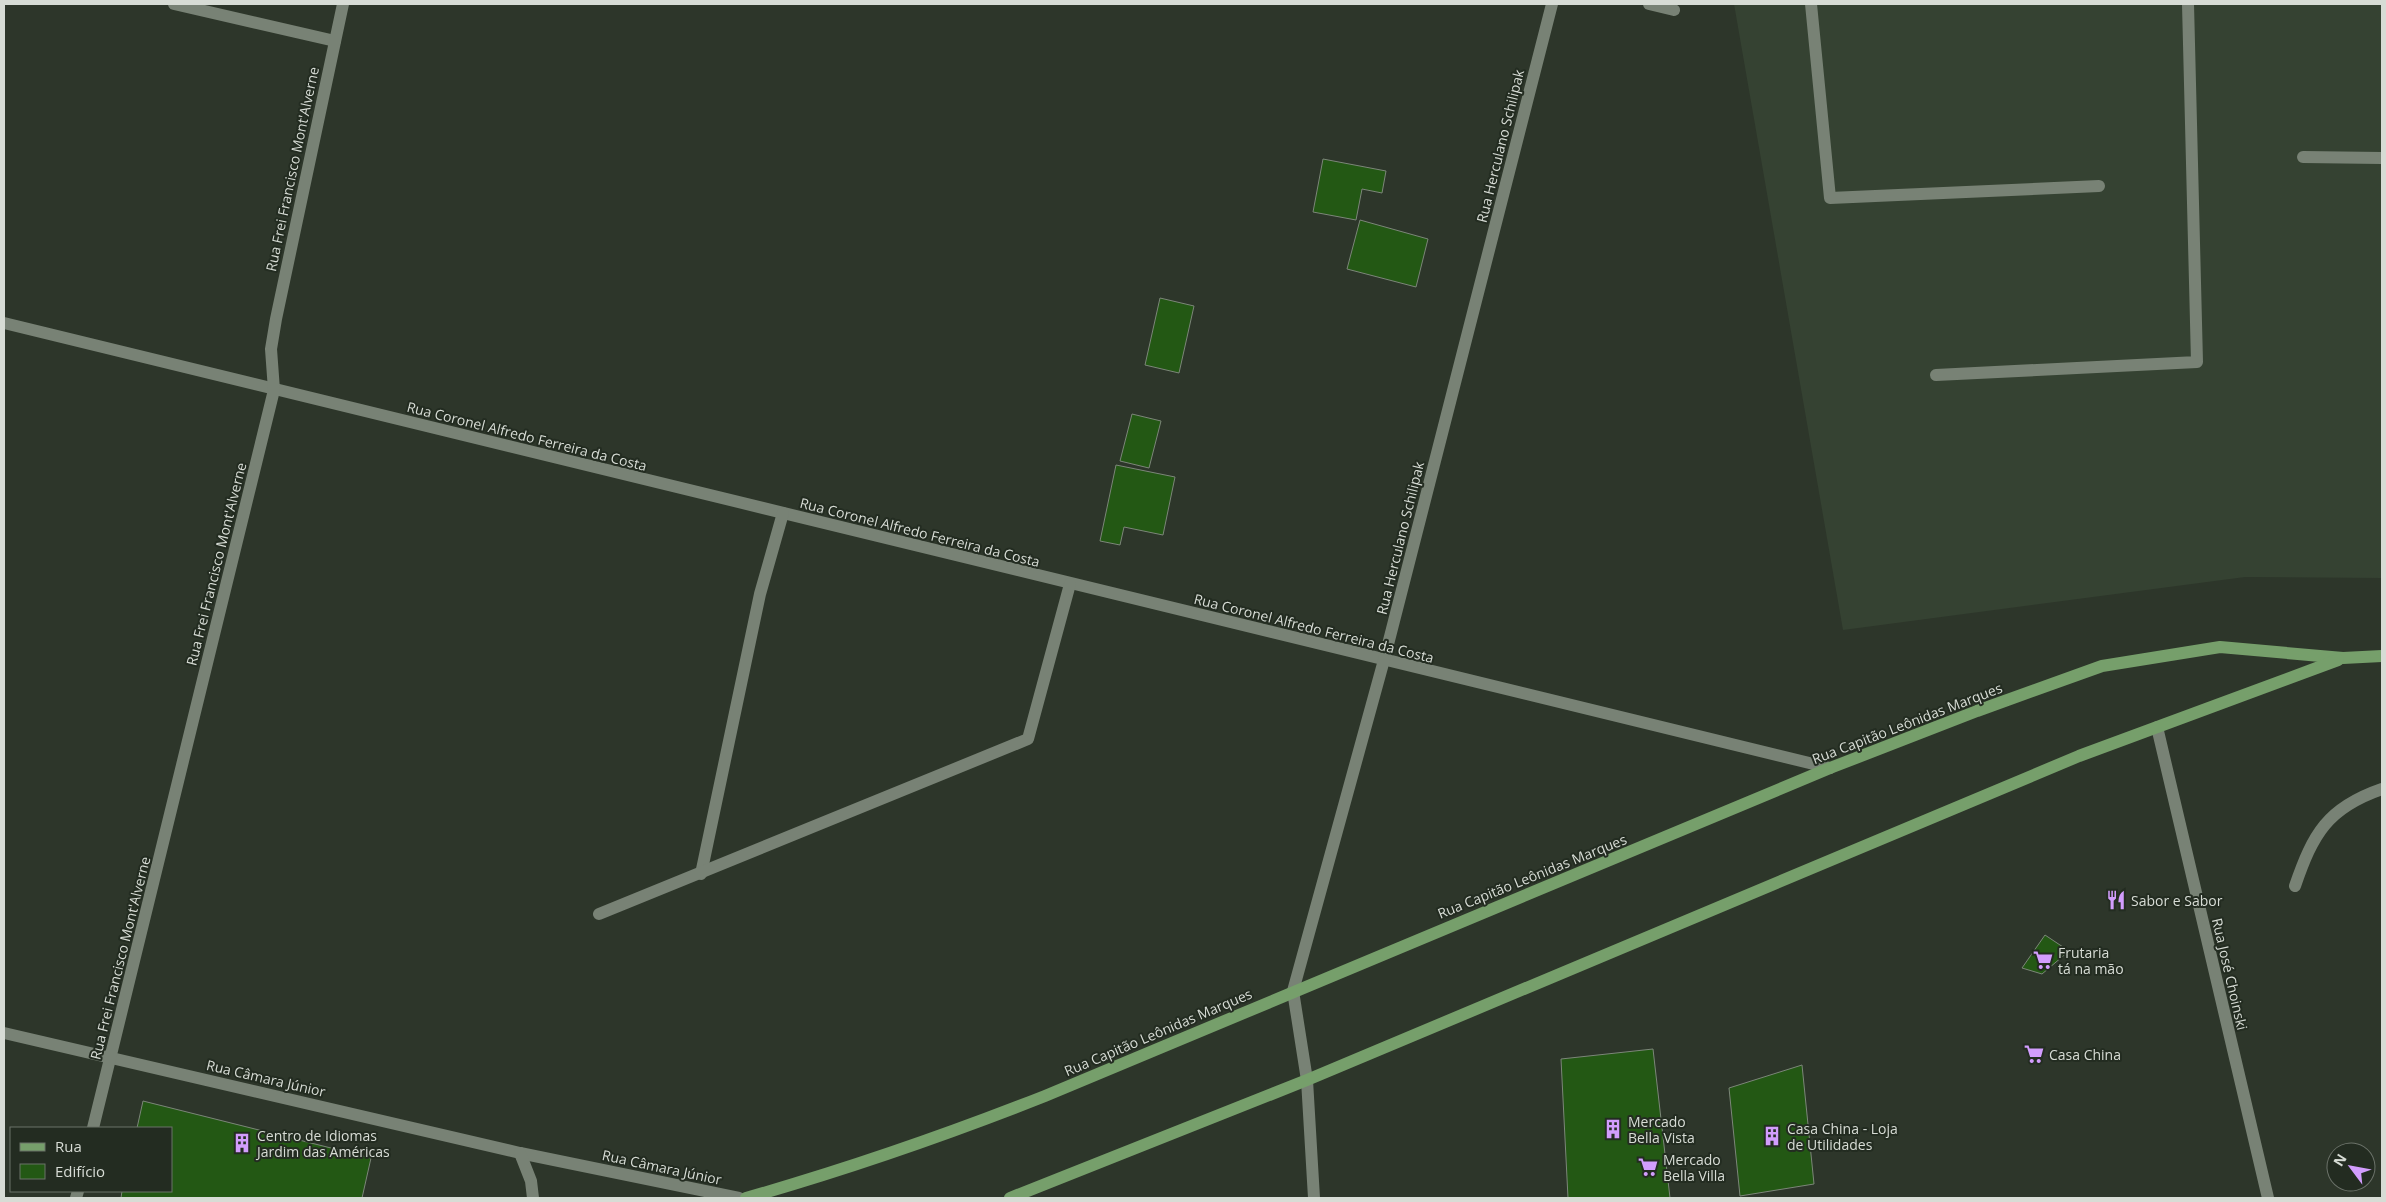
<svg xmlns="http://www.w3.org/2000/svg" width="2386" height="1202" font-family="'Open Sans',sans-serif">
  <rect width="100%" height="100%" fill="#2d362a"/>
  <polygon fill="#354232" points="1734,4 2382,4 2382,578 2245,577 1843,630"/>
  <g fill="#235814" stroke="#7c8679">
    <polygon points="1323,159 1386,171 1382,193 1362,189 1356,220 1313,212"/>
    <polygon points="1360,220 1428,239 1416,287 1347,269"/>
    <polygon points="1160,298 1194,306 1179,373 1145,365"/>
    <polygon points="1132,414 1161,421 1149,468 1120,461"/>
    <polygon points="1116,465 1175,477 1163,535 1124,527 1120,545 1100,541"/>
    <polygon points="2045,935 2069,951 2042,974 2022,968"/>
    <polygon points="1653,1049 1670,1198 1568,1198 1561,1059"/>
    <polygon points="1802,1065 1814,1184 1740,1196 1729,1088"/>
    <polygon points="143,1101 371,1158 362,1198 121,1198 122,1191 171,1191 171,1128 137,1128"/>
  </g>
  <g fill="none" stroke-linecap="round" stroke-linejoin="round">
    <g stroke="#788275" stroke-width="12">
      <polyline points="174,4 335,41"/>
      <polyline points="1649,4 1674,10"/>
      <polyline points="1811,4 1830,198 2099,186"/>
      <polyline points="2303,157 2382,158"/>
      <polyline points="4,323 1830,768"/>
      <polyline points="1936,375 2197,362 2188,4"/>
      <polyline points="2157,727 2268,1198"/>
      <polyline points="701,874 760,594 783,513"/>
      <path d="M2295 886C2313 834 2327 808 2382 789"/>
      <polyline points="599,914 1028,739 1070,584"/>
      <polyline points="4,1033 520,1153 739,1198"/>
      <polyline points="93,1128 274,390 271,349 276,319 343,4"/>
      <polyline points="520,1153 531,1181 533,1198"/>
      <polyline points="76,1198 78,1191"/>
      <polyline points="1314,1198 1307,1080 1293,991 1384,660 1552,4"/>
    </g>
    <g stroke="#769f6b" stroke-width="12">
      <path d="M746 1198C848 1169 946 1135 1045 1096L1830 768 1977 711 2102 666 2220 647 2343 658 2382 656"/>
      <polyline points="1010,1198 1307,1080 2079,756 2338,660"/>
    </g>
  </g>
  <defs>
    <symbol id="restaurant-bare" viewBox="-9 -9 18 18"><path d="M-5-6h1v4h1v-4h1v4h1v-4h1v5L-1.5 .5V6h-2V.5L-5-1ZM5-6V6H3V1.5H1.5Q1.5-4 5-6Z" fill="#d29dfd" stroke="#232c21" stroke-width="2.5" paint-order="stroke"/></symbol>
    <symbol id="supermarket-bare" viewBox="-9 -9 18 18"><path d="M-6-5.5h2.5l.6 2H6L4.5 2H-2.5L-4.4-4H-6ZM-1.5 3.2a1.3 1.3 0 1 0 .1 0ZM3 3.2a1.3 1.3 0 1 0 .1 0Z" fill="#d29dfd" stroke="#232c21" stroke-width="2.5" paint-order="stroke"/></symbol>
    <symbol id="building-bare" viewBox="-9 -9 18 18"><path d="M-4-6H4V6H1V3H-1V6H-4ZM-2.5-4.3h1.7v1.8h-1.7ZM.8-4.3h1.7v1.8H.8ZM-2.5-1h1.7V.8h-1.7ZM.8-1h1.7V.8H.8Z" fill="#d29dfd" stroke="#232c21" stroke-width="2.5" paint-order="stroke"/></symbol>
  </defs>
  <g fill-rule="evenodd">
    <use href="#restaurant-bare" x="2102" y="886" width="28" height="28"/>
    <use href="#supermarket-bare" x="2029" y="946" width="28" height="28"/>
    <use href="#supermarket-bare" x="2020" y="1040" width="28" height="28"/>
    <use href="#building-bare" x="1599" y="1115" width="28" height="28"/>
    <use href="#building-bare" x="1758" y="1122" width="28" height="28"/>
    <use href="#building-bare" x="228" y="1129" width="28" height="28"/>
    <use href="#supermarket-bare" x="1634" y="1153" width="28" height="28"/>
  </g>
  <g text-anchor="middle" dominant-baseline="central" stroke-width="4" stroke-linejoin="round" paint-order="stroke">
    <g font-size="14" fill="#d7dcd5" stroke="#232c21">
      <text transform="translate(1500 146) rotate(-76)">Rua Herculano Schilipak</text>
      <text transform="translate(292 169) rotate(-78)">Rua Frei Francisco Mont'Alverne</text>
      <text transform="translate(527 436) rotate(14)">Rua Coronel Alfredo Ferreira da Costa</text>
      <text transform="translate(920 532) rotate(14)">Rua Coronel Alfredo Ferreira da Costa</text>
      <text transform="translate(1400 538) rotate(-76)">Rua Herculano Schilipak</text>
      <text transform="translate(216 564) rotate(-76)">Rua Frei Francisco Mont'Alverne</text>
      <text transform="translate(1314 628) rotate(14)">Rua Coronel Alfredo Ferreira da Costa</text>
      <text transform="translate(1907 723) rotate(-21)">Rua Capitão Leônidas Marques</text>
      <text transform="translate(1532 876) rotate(-22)">Rua Capitão Leônidas Marques</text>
      <text transform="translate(120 958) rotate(-76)">Rua Frei Francisco Mont'Alverne</text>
      <text transform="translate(2230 974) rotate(77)">Rua José Choinski</text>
      <text transform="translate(1158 1032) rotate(-23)">Rua Capitão Leônidas Marques</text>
      <text transform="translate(266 1078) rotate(13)">Rua Câmara Júnior</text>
      <text transform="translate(662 1167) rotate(12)">Rua Câmara Júnior</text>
    </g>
    <g font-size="14" fill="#d7dcd5" stroke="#232c21" text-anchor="start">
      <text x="2131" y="900">Sabor e Sabor</text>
      <text x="2058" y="952">Frutaria<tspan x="2058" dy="16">tá na mão</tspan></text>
      <text x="2049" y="1054">Casa China</text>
      <text x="1628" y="1121">Mercado<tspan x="1628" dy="16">Bella Vista</tspan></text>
      <text x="1787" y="1128">Casa China - Loja<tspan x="1787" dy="16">de Utilidades</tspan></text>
      <text x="257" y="1135">Centro de Idiomas<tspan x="257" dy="16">Jardim das Américas</tspan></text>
      <text x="1663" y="1159">Mercado<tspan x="1663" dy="16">Bella Villa</tspan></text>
    </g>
  </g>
  <rect width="2386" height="1202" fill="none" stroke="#d7dcd5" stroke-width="10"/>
  <rect x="10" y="1127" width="162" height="65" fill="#232c21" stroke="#6b7269"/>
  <rect x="20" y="1143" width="25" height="8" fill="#769f6b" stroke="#6b7269"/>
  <text x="55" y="1152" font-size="15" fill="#d7dcd5">Rua</text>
  <rect x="20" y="1164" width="25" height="15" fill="#235814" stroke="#6b7269"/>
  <text x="55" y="1177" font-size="15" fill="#d7dcd5">Edifício</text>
  <g transform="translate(2351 1167) rotate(302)"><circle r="24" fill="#232c21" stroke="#6b7269"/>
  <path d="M0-4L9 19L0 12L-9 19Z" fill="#d29dfd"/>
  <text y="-8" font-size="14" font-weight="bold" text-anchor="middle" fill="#d7dcd5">N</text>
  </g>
</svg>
